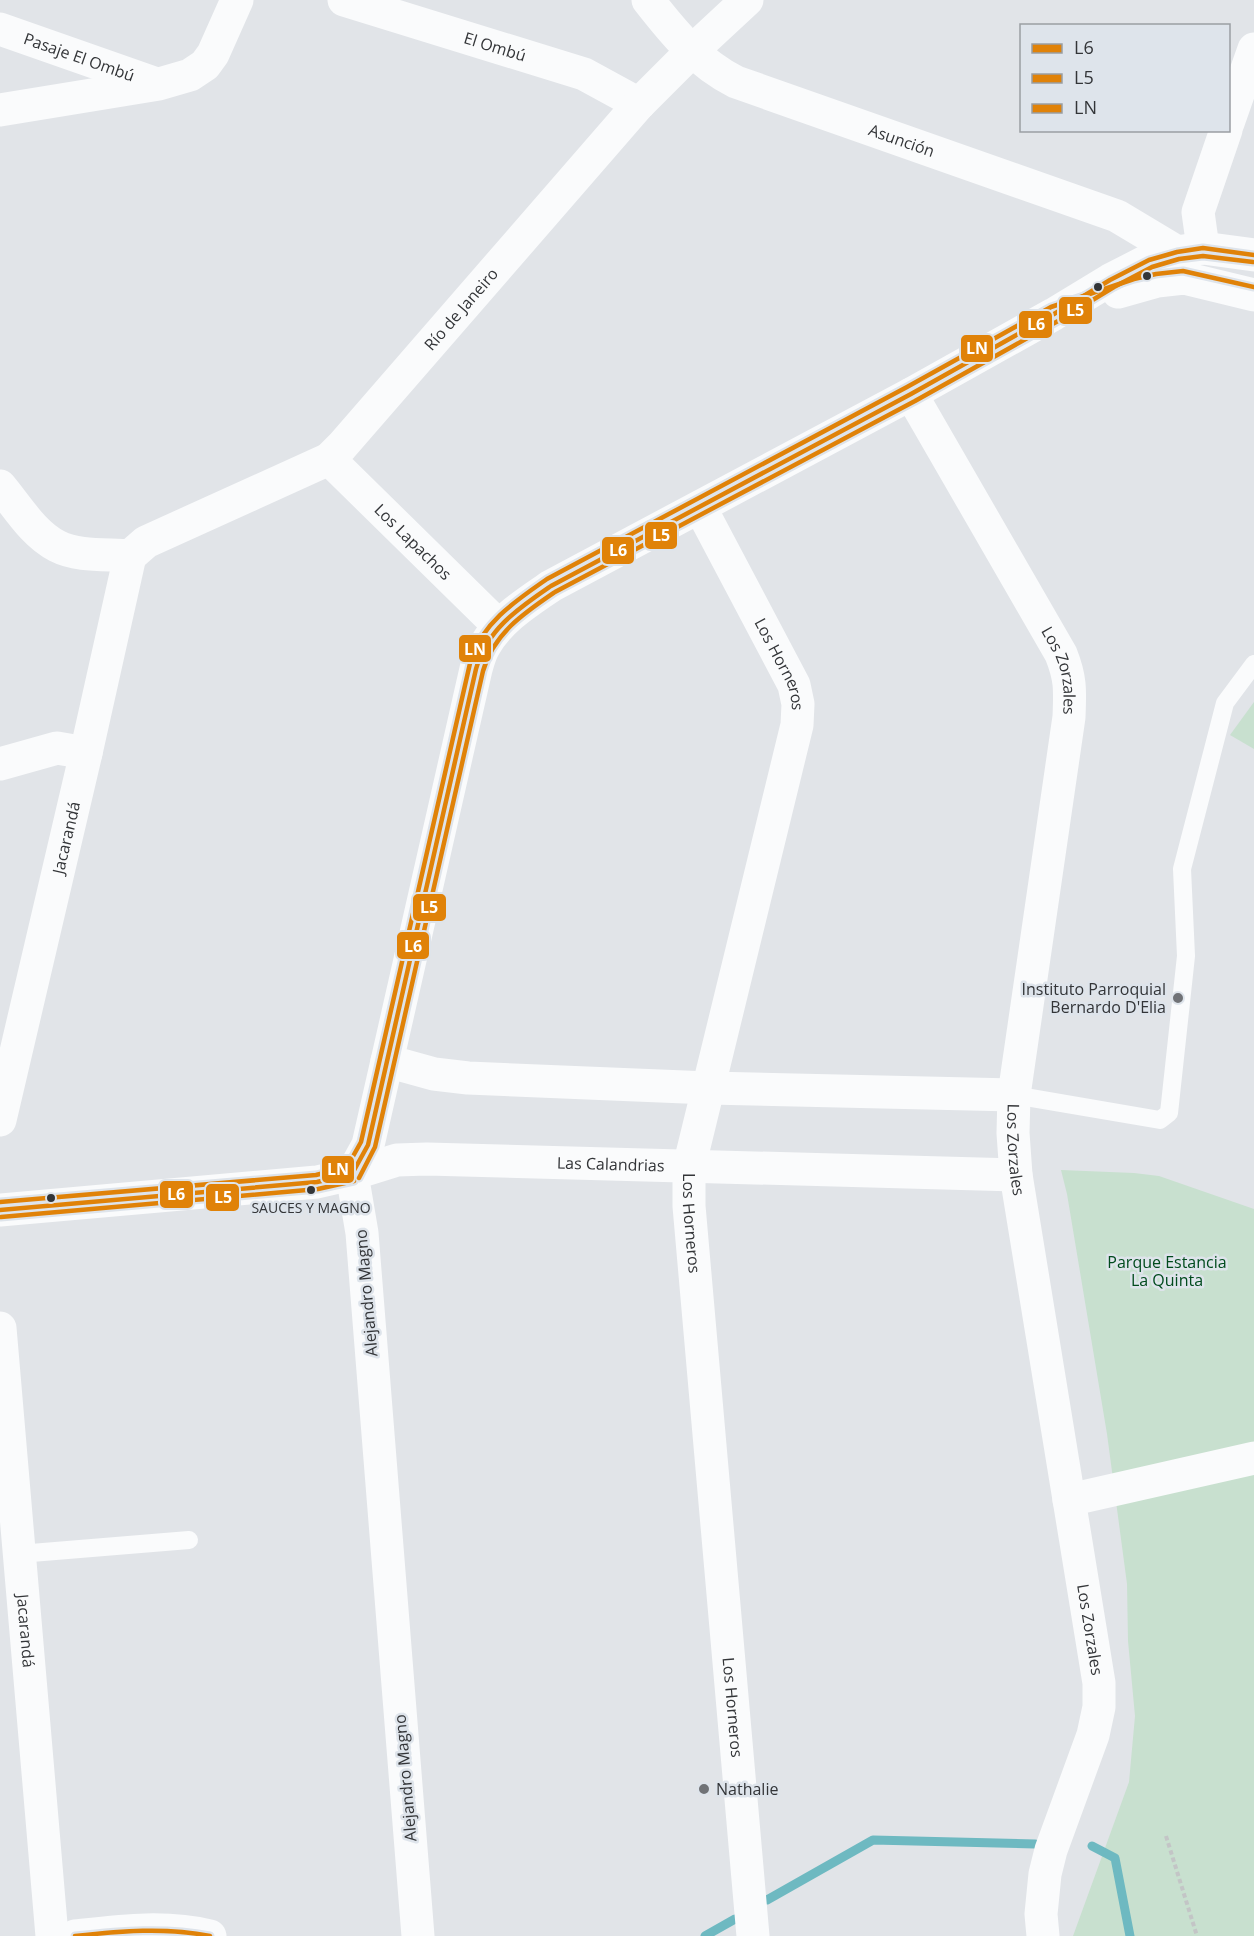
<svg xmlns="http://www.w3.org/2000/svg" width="1254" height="1936" font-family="'Open Sans',sans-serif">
  <rect width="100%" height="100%" fill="#e1e4e8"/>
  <g fill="#c8e0cf">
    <polygon points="1254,702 1254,749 1230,735"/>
    <polygon points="1061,1170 1134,1173 1159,1176 1254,1209 1254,1936 1073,1936 1129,1782 1135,1716 1128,1641 1127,1584 1107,1434 1067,1194"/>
  </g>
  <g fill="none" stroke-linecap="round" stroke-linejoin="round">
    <g stroke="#6eb9c1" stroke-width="9">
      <polyline points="1092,1846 1115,1858 1130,1936"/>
      <polyline points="767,1900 873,1840 1035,1844"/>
      <polyline points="705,1936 735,1919"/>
    </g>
    <polyline stroke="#c3c5c6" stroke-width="4" stroke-dasharray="4.5 3" stroke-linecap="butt" points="1166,1836 1197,1936"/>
    <g stroke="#fafbfc" stroke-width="18">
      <polyline points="1014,1095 1160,1120 1169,1113 1186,956 1182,869 1225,703 1254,664"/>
      <polyline points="19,1554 189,1540"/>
    </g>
    <g stroke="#fafbfc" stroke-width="33">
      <path id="s1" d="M344 0 584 74 639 104"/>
      <path id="s2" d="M648 0C673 32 698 63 736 82L1117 216 1177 252"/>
      <path id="s3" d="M0 29 154 83"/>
      <polyline points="0,110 159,84 190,75 205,65 213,54 237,0"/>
      <polyline points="1228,123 1254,49"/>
      <polyline points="1203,248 1198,212 1226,130"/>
      <path id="s4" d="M911 394 1061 654C1071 679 1070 691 1069 717L1014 1095 1013 1133 1016 1175 1099 1683V1707L1093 1735 1051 1850 1045 1874 1041 1914 1043 1936"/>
      <path id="s5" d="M329 459 499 626"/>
      <path d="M0 486C17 506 33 534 57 546 78 557 107 554 130 556"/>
      <path id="s6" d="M700 507 794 685 798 704 797 725 689 1167V1206L753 1936"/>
      <path id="s7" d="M130 556 146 542 329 459 342 446 639 104 691 52 747 0"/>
      <polyline points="0,764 57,748 86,753"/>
      <polyline points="387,1061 434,1074 468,1078 709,1088 1014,1095"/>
      <path id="s8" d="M0 1120 86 753 130 556"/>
      <path id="s9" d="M0 1328 52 1936"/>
      <polyline points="1069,1500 1254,1458"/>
      <path d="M75 1936C120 1931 165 1925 210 1936"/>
      <path id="s10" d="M418 1936 362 1233 352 1174 397 1160 427 1159 1016 1175"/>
    </g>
    <g stroke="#fafbfc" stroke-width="33">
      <polyline points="1118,292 1157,281 1184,278 1254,295"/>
      <path d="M0 1210 317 1182 352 1174 368 1145 476 669C478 662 480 654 484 647 499 620 526 603 551 586L911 394 1054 314 1110 280 1149 260 1177 252 1203 248 1254 255"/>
    </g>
    <defs>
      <g id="bus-1">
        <path d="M352 1174 368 1145 476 669C487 629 519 608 551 586L911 394 1054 314 1110 280 1149 260 1177 252 1203 248 1254 255"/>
        <polyline points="0,1210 317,1182 352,1174"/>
        <path d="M75 1936C121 1931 165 1927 210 1936"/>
      </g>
      <g id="bus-2">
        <path d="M359 1178 375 1147 483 671C494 633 524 613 555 592L915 401 1058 321 1114 287 1152 267 1179 259 1203 256 1253 262"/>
        <polyline points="1,1217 318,1189 354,1181"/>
      </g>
      <path id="bus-3" d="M0 1202 316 1175 347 1167 361 1142 471 659C483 622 517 600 547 579L907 387 1051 307 1134 279 1156 274 1183 271 1254 287"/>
    </defs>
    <use href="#bus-1" stroke="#dee4eb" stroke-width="9"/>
    <use href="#bus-2" stroke="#dee4eb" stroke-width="9"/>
    <use href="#bus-3" stroke="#dee4eb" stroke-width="9"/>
    <use href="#bus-1" stroke="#e08208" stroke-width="4.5"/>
    <use href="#bus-2" stroke="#e08208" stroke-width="4.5"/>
    <use href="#bus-3" stroke="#e08208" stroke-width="4.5"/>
  </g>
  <g fill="#333538" stroke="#dee4eb" stroke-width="2">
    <circle cx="1147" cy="276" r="5"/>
    <circle cx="1098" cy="287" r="5"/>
    <circle cx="311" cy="1190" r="5"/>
    <circle cx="51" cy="1198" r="5"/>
  </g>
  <g fill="#707276" stroke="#dee4eb" stroke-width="2">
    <circle cx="1178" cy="998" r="6"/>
    <circle cx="704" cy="1789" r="6"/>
  </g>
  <g text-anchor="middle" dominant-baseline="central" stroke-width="5" stroke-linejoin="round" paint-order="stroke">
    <g font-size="14" fill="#333538" stroke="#dee4eb">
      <text x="311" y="1207">SAUCES Y MAGNO</text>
    </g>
    <g font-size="16" fill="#333538" stroke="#dee4eb">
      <text stroke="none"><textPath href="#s1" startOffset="158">El Ombú</textPath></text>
      <text stroke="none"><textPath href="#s3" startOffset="84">Pasaje El Ombú</textPath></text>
      <text stroke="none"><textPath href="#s2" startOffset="297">Asunción</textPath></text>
      <text stroke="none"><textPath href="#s7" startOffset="422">Río de Janeiro</textPath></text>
      <text stroke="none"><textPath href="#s5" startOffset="118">Los Lapachos</textPath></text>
      <text stroke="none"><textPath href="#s6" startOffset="177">Los Horneros</textPath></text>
      <text stroke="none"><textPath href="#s4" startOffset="316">Los Zorzales</textPath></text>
      <text stroke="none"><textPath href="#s8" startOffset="290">Jacarandá</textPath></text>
      <text stroke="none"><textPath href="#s4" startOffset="801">Los Zorzales</textPath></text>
      <text stroke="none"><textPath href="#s10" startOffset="1026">Las Calandrias</textPath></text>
      <text stroke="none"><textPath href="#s6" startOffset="753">Los Horneros</textPath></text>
      <text transform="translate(366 1293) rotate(-95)">Alejandro Magno</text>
      <text stroke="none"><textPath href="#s4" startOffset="1287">Los Zorzales</textPath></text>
      <text stroke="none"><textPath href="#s9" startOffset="304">Jacarandá</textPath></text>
      <text stroke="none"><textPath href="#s6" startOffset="1239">Los Horneros</textPath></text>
      <text transform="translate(405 1778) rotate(-95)">Alejandro Magno</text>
    </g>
    <g font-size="16" fill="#333538" stroke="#dee4eb" text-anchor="end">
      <text x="1166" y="989">Instituto Parroquial<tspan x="1166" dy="18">Bernardo D'Elia</tspan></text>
      <text x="716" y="1789" text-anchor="start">Nathalie</text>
    </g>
    <g font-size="16" fill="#004b1d" stroke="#dee4eb">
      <text x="1167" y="1262">Parque Estancia<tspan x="1167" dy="18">La Quinta</tspan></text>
    </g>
  </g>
  <g stroke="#dee4eb" stroke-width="2">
    <rect x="1058" y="296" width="35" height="29" rx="6" fill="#e08208"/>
    <rect x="1018" y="310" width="35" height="29" rx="6" fill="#e08208"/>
    <rect x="960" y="334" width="34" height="29" rx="6" fill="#e08208"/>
    <rect x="644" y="521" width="34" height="29" rx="6" fill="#e08208"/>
    <rect x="601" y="536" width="34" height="29" rx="6" fill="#e08208"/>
    <rect x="458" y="634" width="34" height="29" rx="6" fill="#e08208"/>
    <rect x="412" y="893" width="35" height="29" rx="6" fill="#e08208"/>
    <rect x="396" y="931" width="34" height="29" rx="6" fill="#e08208"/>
    <rect x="321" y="1155" width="34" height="29" rx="6" fill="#e08208"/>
    <rect x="159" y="1180" width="35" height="29" rx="6" fill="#e08208"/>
    <rect x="205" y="1183" width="35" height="29" rx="6" fill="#e08208"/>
  </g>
  <g font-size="16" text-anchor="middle" font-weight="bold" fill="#fff">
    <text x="1075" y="316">L5</text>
    <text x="1036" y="330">L6</text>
    <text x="977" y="354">LN</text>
    <text x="661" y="541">L5</text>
    <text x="618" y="556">L6</text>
    <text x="475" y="655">LN</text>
    <text x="429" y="913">L5</text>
    <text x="413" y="952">L6</text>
    <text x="338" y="1175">LN</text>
    <text x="176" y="1200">L6</text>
    <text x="223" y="1203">L5</text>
  </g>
  <rect x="1020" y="24" width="210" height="108" fill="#dee4eb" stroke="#9a9ea3" stroke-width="1.5"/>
  <rect x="1032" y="44" width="30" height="9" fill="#e08208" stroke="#9a9ea3" stroke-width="1.5"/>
  <text x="1074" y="54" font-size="18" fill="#333538">L6</text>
  <rect x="1032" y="74" width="30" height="9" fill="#e08208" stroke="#9a9ea3" stroke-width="1.5"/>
  <text x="1074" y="84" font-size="18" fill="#333538">L5</text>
  <rect x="1032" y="104" width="30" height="9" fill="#e08208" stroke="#9a9ea3" stroke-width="1.5"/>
  <text x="1074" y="114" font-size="18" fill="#333538">LN</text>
</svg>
